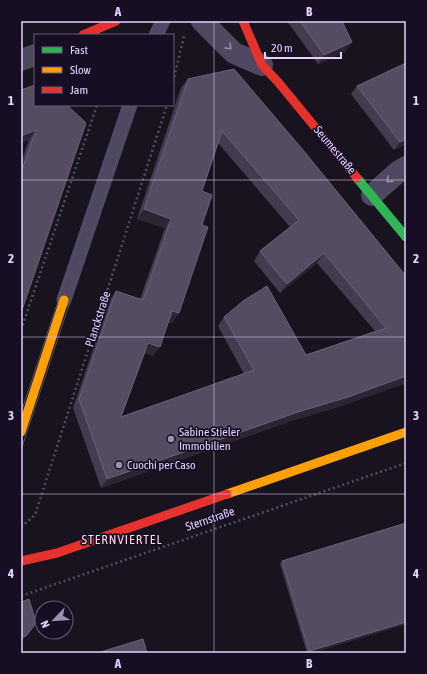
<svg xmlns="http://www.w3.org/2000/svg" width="427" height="674" font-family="'Asap Condensed',sans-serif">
  <rect width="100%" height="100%" fill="#19131f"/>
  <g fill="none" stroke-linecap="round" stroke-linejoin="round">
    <g stroke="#4b5062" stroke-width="2.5" stroke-dasharray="2 3" stroke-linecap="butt">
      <polyline points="173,82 184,36"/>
      <polyline points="21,330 97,105"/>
      <polyline points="21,527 35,515 167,105"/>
      <polyline points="21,596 406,463"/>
    </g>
    <g stroke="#4f4860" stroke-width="15">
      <polyline points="156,35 163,21"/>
      <polyline points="64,300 130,105"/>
    </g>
    <g stroke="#4f4860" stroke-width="22">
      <polyline points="202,21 234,53 262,65"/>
      <polyline points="21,60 35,55"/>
      <polyline points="372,195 399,171 406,167"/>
    </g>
    <polyline stroke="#30b455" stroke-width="9" points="357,178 406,237"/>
    <g stroke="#ff9f0a" stroke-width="9">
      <polyline points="21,432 64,300"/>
      <polyline points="227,494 406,432"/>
    </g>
    <g stroke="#e5322d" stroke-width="9">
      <polyline points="243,21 262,65 278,82 357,178"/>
      <polyline points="83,35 116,21"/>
      <polyline points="21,561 57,553 227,494"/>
    </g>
    <g stroke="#49546c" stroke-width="1">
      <polyline points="149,35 156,21"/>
      <polyline points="162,35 169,21"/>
      <polyline points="21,413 123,105"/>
      <polyline points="21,450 135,105"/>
    </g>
  </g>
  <g fill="#443c4e" fill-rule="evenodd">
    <polygon points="287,21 342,21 346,51 318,64"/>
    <polygon points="406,63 406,144 394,150 351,94 357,86"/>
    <path d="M188 79 406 276V383L341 406 291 421 101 488 73 408 110 300 116 291 140 299 165 228 137 219 181 88ZM218 143 290 227 260 251 254 261 280 293 317 263 375 331 306 355 224 317 218 326 244 374 121 417 144 353 153 356 169 322 172 323 179 313 202 225V191Z"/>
    <polygon points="67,105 21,313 21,163 29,140 21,143"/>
    <polygon points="406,523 406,624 312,653 307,653 280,564 282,561"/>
  </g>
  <g fill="#2c2533">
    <polygon points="352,42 346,51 318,64 324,55"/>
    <polygon points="36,130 29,140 21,143 21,136"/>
    <polygon points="406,139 406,144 394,150 400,142"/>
    <polygon points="144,209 171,219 165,228 137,219"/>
    <polygon points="324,253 317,263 280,293 287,284"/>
    <polygon points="172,311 179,313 172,323 166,321"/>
    <polygon points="148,343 160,347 153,356 141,352"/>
    <polygon points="406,376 406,383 341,406 291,421 101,488 107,479 298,412"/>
    <polygon points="406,622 406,624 312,653 308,653 309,651"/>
    <polygon points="32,629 23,639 21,640 21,638"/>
  </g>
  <g fill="#554c61" stroke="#6b617a" fill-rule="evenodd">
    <polygon points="300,21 342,21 352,42 324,55"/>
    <polygon points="406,63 406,139 400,142 357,86"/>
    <path d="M234 69 303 150 406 276V376L348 397 298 412 107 479 79 399 116 291 143 300 171 219 144 209 188 79ZM222 131 299 220 260 251 272 266 287 284 324 253 386 328 306 355 267 286 243 301 224 317 254 370 121 417 148 343 160 347 172 311 179 313 208 227 202 225 212 195 202 191Z"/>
    <polygon points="35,85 35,105 67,105 86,123 21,313 21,173 36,130 21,136 21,90"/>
    <polygon points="406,523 406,622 309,651 282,561"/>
    <polygon points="29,599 35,619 34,626 26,636 21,638 21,602"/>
    <polygon points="143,639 147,653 97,653"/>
  </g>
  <defs><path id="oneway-chevron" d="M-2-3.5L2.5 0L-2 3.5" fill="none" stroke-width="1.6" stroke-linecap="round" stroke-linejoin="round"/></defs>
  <g stroke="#998db0">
    <use href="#oneway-chevron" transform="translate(229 47) rotate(46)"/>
    <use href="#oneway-chevron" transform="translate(389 180) rotate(138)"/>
  </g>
  <path fill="none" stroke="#e3d2ff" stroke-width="1" stroke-opacity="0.55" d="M214 21V653M21 180H406M21 337H406M21 494H406"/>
  <g fill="#9c8fb1" stroke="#180e24" stroke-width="1.5">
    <circle cx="171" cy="439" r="4"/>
    <circle cx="119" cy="465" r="4"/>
  </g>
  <g text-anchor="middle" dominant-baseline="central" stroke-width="3.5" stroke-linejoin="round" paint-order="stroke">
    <g font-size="12" fill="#e3d2ff" stroke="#180e24">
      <text transform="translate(335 150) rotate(50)">Seumestraße</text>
      <text transform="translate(98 319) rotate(-72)">Planckstraße</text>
      <text transform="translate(210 519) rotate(-19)">Sternstraße</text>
    </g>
    <g font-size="12" fill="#e3d2ff" stroke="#180e24" text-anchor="start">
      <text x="179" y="432">Sabine Stieler<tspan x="179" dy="14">Immobilien</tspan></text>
      <text x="127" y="465">Cuochi per Caso</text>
    </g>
    <g font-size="13" letter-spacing="1" fill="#ffd4e3" stroke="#180e24">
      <text x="122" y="539">STERNVIERTEL</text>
    </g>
  </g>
  <rect width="427" height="674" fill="none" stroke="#180e24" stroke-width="44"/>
  <rect x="34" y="34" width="140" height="72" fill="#180e24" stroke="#695c7c"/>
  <rect x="42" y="47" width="20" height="6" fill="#30b455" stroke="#695c7c"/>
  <text x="70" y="54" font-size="12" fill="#e3d2ff">Fast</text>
  <rect x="42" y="67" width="20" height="6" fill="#ff9f0a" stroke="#695c7c"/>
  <text x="70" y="74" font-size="12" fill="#e3d2ff">Slow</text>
  <rect x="42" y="87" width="20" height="6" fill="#e5322d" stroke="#695c7c"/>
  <text x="70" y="94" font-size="12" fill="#e3d2ff">Jam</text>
  <g transform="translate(54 620) rotate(245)"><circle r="19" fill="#180e24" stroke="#695c7c"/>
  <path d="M0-3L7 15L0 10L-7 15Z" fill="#9c8fb1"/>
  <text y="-6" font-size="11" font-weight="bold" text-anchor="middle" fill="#e3d2ff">N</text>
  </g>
  <path d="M265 52v6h76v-6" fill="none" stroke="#e3d2ff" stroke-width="2"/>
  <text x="271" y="52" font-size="12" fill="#e3d2ff" stroke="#180e24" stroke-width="3" paint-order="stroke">20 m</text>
  <rect x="22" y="22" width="383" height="630" fill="none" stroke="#e3d2ff" stroke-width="1.5"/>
  <g font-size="13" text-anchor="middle" font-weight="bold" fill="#e3d2ff">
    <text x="118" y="16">A</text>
    <text x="309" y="16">B</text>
    <text x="11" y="105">1</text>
    <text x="416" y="105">1</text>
    <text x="11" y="263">2</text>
    <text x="416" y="263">2</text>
    <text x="11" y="420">3</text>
    <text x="416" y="420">3</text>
    <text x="11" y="578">4</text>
    <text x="416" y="578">4</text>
    <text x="118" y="668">A</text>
    <text x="309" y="668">B</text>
  </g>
</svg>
